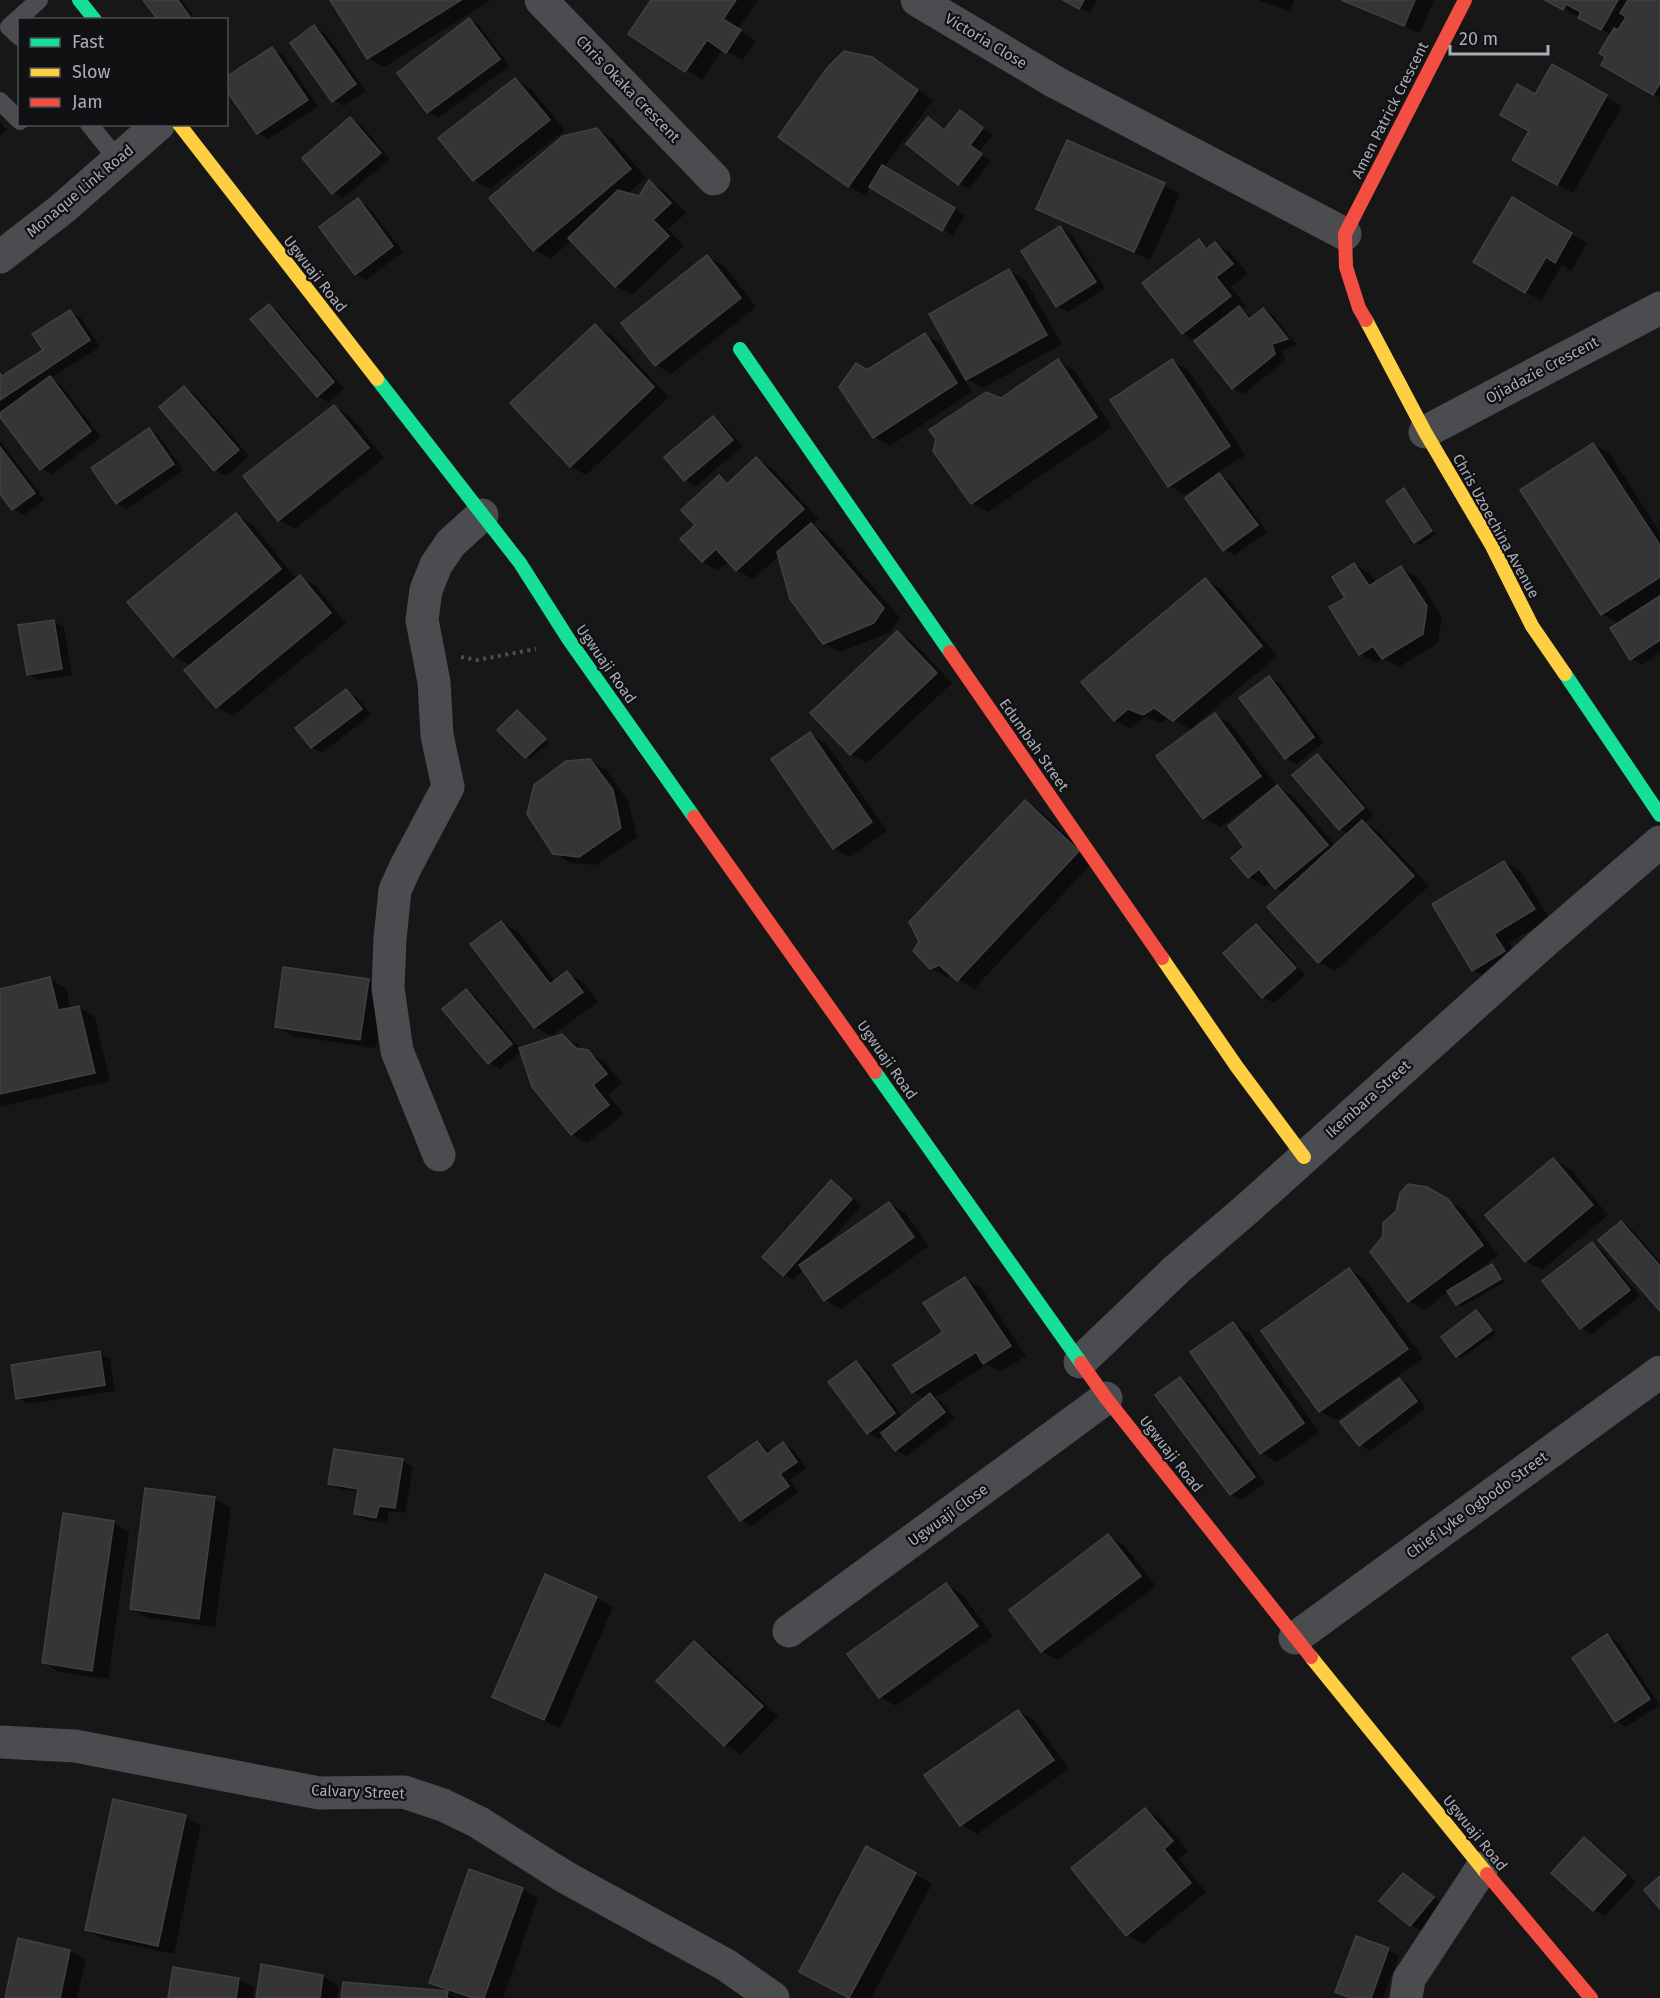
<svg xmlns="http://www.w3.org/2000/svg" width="1660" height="1998" font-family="'Fira Sans',sans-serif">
  <rect width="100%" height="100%" fill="#171717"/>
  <g fill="#0007">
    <polygon points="145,0 182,0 197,20 159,20"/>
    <polygon points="331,0 491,0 384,67 368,58"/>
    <polygon points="653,0 758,0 738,29 756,41 742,60 723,49 702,80 631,33"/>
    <polygon points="1065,0 1097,0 1090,13"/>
    <polygon points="1258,0 1294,0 1290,11"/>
    <polygon points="1338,0 1434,0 1420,33"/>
    <polygon points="1548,0 1660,0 1660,98 1603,64 1607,57 1612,35"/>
    <polygon points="470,20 480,26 509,66 438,118 428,112"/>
    <polygon points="314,27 325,33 366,91 344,106 333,100"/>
    <polygon points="272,49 283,55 318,106 268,139 258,133"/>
    <polygon points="872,59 889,68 933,100 884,168 965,215 953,235 871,187 865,195 849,186 780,136"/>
    <polygon points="1552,66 1622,106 1573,193 1514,160 1530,130 1536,96"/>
    <polygon points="516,79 531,89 565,130 490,189 474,180"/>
    <polygon points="960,112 993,135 979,152 991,161 969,189 959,184 928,118 946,130"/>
    <polygon points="351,119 361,125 390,159 343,198 333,192"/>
    <polygon points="0,121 7,130 0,135"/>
    <polygon points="597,130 613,139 646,178 627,194 640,198 649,182 665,191 686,213 668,229 684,246 632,295 616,286 572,240 550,259 534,249"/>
    <polygon points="1164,185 1180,194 1150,260 1054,217 1038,208"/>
    <polygon points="1513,199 1587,243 1571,271 1562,265 1541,301 1475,262"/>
    <polygon points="358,200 368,206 403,252 366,280 356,274"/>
    <polygon points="1060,228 1071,234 1105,288 1068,312 1057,306"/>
    <polygon points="1199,241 1210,248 1216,244 1231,253 1248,274 1231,287 1246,306 1242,309 1253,318 1264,310 1274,316 1297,345 1282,350 1285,361 1243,394 1233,388 1197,341 1183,333 1144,283"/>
    <polygon points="708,257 724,266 756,307 671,374 656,365"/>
    <polygon points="1009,270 1025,280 1062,344 983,388 967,379"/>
    <polygon points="269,306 279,312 344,389 328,402 318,396"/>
    <polygon points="70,312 81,318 100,347 51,378 60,384 101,437 52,474 41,468 0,415 0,371 7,375 45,350"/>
    <polygon points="595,326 611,335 669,397 586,475 570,466"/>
    <polygon points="925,335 941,344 972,392 890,446 874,437 867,372"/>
    <polygon points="1058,361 1074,370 1112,427 988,512 972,503 1001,400"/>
    <polygon points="1172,361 1188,370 1245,455 1217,473 1230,481 1267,532 1235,555 1224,549 1216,474 1185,495 1169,485"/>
    <polygon points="184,388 195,394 249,456 226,476 215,470 161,408"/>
    <polygon points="334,407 350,416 384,458 295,529 279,520"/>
    <polygon points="713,418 723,424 743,446 696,486 685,480 666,457"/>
    <polygon points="149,430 159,436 183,470 127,509 117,503"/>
    <polygon points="0,441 45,500 24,515 13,509 0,492"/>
    <polygon points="1593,444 1609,453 1660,532 1660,653 1642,665 1631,658 1620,624 1602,614"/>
    <polygon points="757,459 773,469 819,519 812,525 827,534 900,618 890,632 840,652 824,643 780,555 753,579 737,570 729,561 718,570 702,561 698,525 719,477 730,484"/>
    <polygon points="1404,490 1409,493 1436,534 1420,545 1415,542"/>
    <polygon points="236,515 252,524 297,580 300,577 316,586 346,623 233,716 217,707 191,666 174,656"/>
    <polygon points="1354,564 1370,574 1376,583 1401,568 1417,577 1442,617 1438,643 1399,667 1383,658 1376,663 1360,654 1347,598"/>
    <polygon points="1205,580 1221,589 1277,656 1190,729 1170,717 1160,723 1145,717 1131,729 1115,720"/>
    <polygon points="54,621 64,627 72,675 38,680 28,674"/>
    <polygon points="897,633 913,642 952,683 867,763 851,754 813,713"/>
    <polygon points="1269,678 1280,684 1324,743 1296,764 1286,758"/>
    <polygon points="346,691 357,697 371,715 322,753 312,747"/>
    <polygon points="522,715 549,742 531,759 526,757"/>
    <polygon points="1215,715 1231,724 1277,786 1293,796 1336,846 1349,834 1340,829 1317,755 1328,761 1373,815 1364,823 1378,831 1429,886 1335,971 1319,962 1285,893 1276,888 1271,881 1265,886 1249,877 1246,847 1271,792 1270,790 1220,827 1204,818"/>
    <polygon points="810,734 826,743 887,831 850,857 834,848"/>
    <polygon points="590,761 606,770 628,801 637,837 596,865 571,863 554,853"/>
    <polygon points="1025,802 1041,811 1094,861 974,989 952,975 947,978 931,968"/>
    <polygon points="1504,862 1520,871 1550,919 1509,943 1520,960 1489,979 1473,970"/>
    <polygon points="502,923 518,932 555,981 567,973 583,982 598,1002 551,1036 535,1027 472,945"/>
    <polygon points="1256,925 1266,931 1305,975 1274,1003 1263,997"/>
    <polygon points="50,979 66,988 71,1009 79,1007 95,1017 110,1081 0,1107 0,990"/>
    <polygon points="368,980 384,989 376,1048 293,1036 277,1027"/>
    <polygon points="466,991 476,997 521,1049 562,1035 579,1045 584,1051 604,1061 622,1083 608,1095 624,1114 587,1143 571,1134 521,1051 500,1069 489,1063"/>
    <polygon points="1554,1160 1570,1169 1608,1215 1542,1270 1526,1261"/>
    <polygon points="831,1182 842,1188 861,1206 823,1249 889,1203 905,1213 929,1246 841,1309 825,1300 804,1269 794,1280 784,1274"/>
    <polygon points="1426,1188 1464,1210 1498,1255 1468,1277 1470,1279 1492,1266 1496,1269 1504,1282 1462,1307 1457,1304 1449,1291 1425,1310 1409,1301 1384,1236 1398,1212"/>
    <polygon points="1621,1222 1631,1228 1660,1262 1660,1309"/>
    <polygon points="1592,1244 1602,1250 1640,1296 1592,1334 1581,1328 1544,1282"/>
    <polygon points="1349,1270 1365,1279 1423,1358 1336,1420 1320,1411 1263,1332"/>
    <polygon points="965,1278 981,1288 1026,1356 1000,1372 987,1364 935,1398 941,1401 955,1418 907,1456 896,1450 884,1435 879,1439 868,1433 856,1363 866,1369 903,1417 925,1399 913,1392 945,1333"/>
    <polygon points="1477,1311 1481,1314 1496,1333 1462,1358 1457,1356"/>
    <polygon points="1233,1324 1249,1333 1319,1432 1277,1462 1261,1452"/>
    <polygon points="100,1353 110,1359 115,1391 28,1404 18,1398"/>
    <polygon points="1180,1378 1190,1384 1265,1483 1241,1500 1231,1494"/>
    <polygon points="1399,1379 1409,1385 1426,1408 1370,1451 1360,1445"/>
    <polygon points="758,1443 768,1449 771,1453 783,1444 793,1450 806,1468 790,1480 798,1492 752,1526 741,1520"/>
    <polygon points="402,1461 413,1467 405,1513 389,1511 387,1523 366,1520 356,1514 359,1492 340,1489 330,1483"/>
    <polygon points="147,1490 215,1499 231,1508 215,1627 147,1618 131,1609"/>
    <polygon points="113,1522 129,1532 108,1679 59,1672 43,1662"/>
    <polygon points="1109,1536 1124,1545 1156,1586 1058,1660 1042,1651 1011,1611"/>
    <polygon points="546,1576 597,1598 613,1607 560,1728 510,1706 494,1697"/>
    <polygon points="946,1585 962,1594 993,1636 896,1706 880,1697"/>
    <polygon points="1607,1636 1618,1642 1659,1705 1626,1727 1616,1721"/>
    <polygon points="694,1643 710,1652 778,1716 741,1754 725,1745"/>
    <polygon points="1018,1711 1034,1720 1069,1769 977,1834 961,1825"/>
    <polygon points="1145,1809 1161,1819 1188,1851 1179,1859 1206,1892 1143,1944 1127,1935"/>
    <polygon points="185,1817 201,1826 174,1954 103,1939 87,1930"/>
    <polygon points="1584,1839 1595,1845 1636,1882 1605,1916 1594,1910 1553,1873"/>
    <polygon points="867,1848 932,1884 871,1998 851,1998 817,1980"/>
    <polygon points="1403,1875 1443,1904 1421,1931 1411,1925 1382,1901"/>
    <polygon points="522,1889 538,1898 503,1998 466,1998 451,1993 451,1994 457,1998 343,1998 344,1984 449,1992 431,1982"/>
    <polygon points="1357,1938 1388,1950 1399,1956 1383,1998 1349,1998 1337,1992"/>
    <polygon points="70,1951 86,1960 77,1998 7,1998"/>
    <polygon points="263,1966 323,1976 339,1986 337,1998 257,1998"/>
    <polygon points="238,1979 254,1988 253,1998 170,1998"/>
  </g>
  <g fill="#353536" stroke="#3f4043" stroke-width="1.5">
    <polygon points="143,0 178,0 192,20 158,20"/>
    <polygon points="330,0 461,0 367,59"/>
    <polygon points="651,0 736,0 723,19 741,30 726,53 707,40 685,72 628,34"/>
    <polygon points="1063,0 1084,0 1079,9"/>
    <polygon points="1341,0 1415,0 1404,26"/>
    <polygon points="1545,0 1618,0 1601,30 1578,18 1581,12 1566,4 1563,10"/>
    <polygon points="1628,0 1660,0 1660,83 1653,95 1601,65 1605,57 1599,53 1614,28 1618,30 1626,17 1620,13"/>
    <polygon points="469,18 500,59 427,113 397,73"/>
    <polygon points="314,25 356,84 332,102 290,43"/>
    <polygon points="272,47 308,100 257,134 226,90 226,77"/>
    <polygon points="844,51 872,57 918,90 848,187 778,137 827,68"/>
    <polygon points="1552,64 1607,95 1557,185 1512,160 1529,131 1500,115 1517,84 1535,94"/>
    <polygon points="515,78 550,120 473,181 438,138"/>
    <polygon points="960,110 983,128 970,145 982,154 958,185 906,144 928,117 944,130"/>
    <polygon points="350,117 381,153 332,194 302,158"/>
    <polygon points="597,128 631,169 533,251 489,198 563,136"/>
    <polygon points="1067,140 1165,183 1134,252 1036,209"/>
    <polygon points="882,165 955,208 942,231 869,187"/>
    <polygon points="649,180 671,203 653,220 669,236 615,287 568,238 618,190 639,196"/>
    <polygon points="1512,197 1572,233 1555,263 1546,257 1525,293 1473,262"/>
    <polygon points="358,198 393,246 355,275 319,227"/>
    <polygon points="1060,226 1096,282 1056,307 1021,251"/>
    <polygon points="1199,239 1206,249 1215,242 1233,264 1216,277 1231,296 1182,334 1142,283"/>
    <polygon points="707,255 741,298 655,366 621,323"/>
    <polygon points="1009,269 1047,335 966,380 929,314"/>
    <polygon points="269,304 334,382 317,397 250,319"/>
    <polygon points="1239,306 1249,319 1263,308 1288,339 1272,344 1275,354 1232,389 1194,341"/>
    <polygon points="70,310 90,340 0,400 0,373 2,376 43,350 32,334"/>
    <polygon points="595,324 654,387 570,467 510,403"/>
    <polygon points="925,333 957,383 873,438 839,387 856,363 867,370"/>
    <polygon points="1058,359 1097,417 971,504 933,451 936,439 929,430 986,392 1001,398"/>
    <polygon points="1172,359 1230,446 1168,487 1110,400"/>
    <polygon points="50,376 91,431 40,470 0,417 0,413"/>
    <polygon points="184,386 239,450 214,471 159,407"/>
    <polygon points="334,405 369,448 278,521 243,476"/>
    <polygon points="713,416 733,440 684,481 664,457"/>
    <polygon points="149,428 174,464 116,504 91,468"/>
    <polygon points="1593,443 1660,545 1660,577 1601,615 1520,490"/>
    <polygon points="0,447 35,493 12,510 0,494"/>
    <polygon points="756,457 804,509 736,571 716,549 702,562 680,539 695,525 681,510 719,475 727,484"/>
    <polygon points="1219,473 1258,525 1223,551 1185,498"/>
    <polygon points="1404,488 1432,531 1414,543 1386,501"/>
    <polygon points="236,513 281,569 173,657 127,602"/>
    <polygon points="811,523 884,608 874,623 823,644 790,599 777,552"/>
    <polygon points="1354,563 1369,586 1401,566 1427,606 1423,634 1382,659 1373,646 1359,655 1329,607 1345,598 1332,577"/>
    <polygon points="300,575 331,613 216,708 184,670"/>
    <polygon points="1205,578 1262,646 1173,721 1154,708 1143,715 1128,709 1114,721 1081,682"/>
    <polygon points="1660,596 1660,640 1630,660 1610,628"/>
    <polygon points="54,620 62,669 27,675 18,625"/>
    <polygon points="897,631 937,673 850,755 810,713"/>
    <polygon points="1269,676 1314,737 1285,759 1239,698"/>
    <polygon points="346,689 362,709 311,748 295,728"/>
    <polygon points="517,710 546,739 525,758 497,730"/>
    <polygon points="1215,713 1261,776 1203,819 1156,756"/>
    <polygon points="810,732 872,822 833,849 771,759"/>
    <polygon points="1317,754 1364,808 1339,830 1292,775"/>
    <polygon points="590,759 613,790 621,828 579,857 553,854 527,814 534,785 566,761"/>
    <polygon points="1277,785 1328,845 1275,889 1259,869 1248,878 1231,858 1244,847 1228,826"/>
    <polygon points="1025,800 1079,851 957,981 939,965 930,969 913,951 919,942 909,922"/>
    <polygon points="1362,820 1414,876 1318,963 1267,907"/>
    <polygon points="1504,861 1535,909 1494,934 1505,951 1472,971 1432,904"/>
    <polygon points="501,921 550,984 567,971 583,992 534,1028 470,944"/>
    <polygon points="1256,924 1296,968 1262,998 1223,953"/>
    <polygon points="283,967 369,979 360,1040 275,1027"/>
    <polygon points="50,977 58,1010 79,1006 95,1073 0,1094 0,989"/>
    <polygon points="466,989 512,1044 488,1064 442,1009"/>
    <polygon points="562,1034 576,1048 588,1050 607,1074 593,1085 609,1105 571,1135 532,1087 519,1048"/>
    <polygon points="1553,1158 1593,1205 1525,1262 1485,1215"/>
    <polygon points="831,1180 852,1199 783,1276 762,1257"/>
    <polygon points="1408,1184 1427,1187 1448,1199 1483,1245 1408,1302 1370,1252 1383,1236 1383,1223 1396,1211 1400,1193"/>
    <polygon points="889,1202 914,1237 824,1301 799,1265"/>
    <polygon points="1621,1221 1660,1266 1660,1311 1598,1240"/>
    <polygon points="1592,1242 1630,1290 1580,1329 1542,1281"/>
    <polygon points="1492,1264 1501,1279 1456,1305 1447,1291"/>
    <polygon points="1349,1268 1408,1349 1319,1412 1261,1331"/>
    <polygon points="965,1277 1011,1346 983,1364 976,1352 912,1393 893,1365 943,1332 923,1303"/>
    <polygon points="1476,1310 1492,1330 1456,1357 1441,1337"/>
    <polygon points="1233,1322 1304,1423 1260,1454 1190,1352"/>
    <polygon points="100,1351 105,1385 16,1399 11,1365"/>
    <polygon points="856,1361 895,1413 867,1434 828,1382"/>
    <polygon points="1180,1377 1255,1477 1230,1495 1155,1395"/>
    <polygon points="1399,1378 1417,1401 1359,1446 1340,1422"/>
    <polygon points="930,1393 945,1412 895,1451 881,1433"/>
    <polygon points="757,1441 767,1454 783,1442 797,1462 780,1474 789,1486 740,1521 708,1477"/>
    <polygon points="334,1449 403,1459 395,1508 379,1506 376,1518 354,1514 358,1489 328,1484"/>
    <polygon points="145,1488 215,1497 199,1619 130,1609"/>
    <polygon points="63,1513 114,1521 92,1671 42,1663"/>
    <polygon points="1108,1534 1141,1576 1041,1652 1009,1610"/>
    <polygon points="545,1574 597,1597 544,1720 492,1697"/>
    <polygon points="946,1583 978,1626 879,1698 847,1654"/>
    <polygon points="1607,1634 1650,1699 1615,1722 1572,1658"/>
    <polygon points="694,1641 763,1706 724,1746 656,1681"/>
    <polygon points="1018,1710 1054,1760 960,1826 924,1775"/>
    <polygon points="113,1799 186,1815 158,1946 85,1930"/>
    <polygon points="1145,1808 1173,1841 1164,1849 1191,1883 1126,1936 1071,1868"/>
    <polygon points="1584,1837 1626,1875 1593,1911 1551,1873"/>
    <polygon points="866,1846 916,1873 849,1998 799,1972"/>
    <polygon points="469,1869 523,1888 484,1998 473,1998 429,1983"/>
    <polygon points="1403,1873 1434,1897 1410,1926 1379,1901"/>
    <polygon points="1660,1876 1660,1909 1644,1890"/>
    <polygon points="1356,1936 1389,1948 1371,1998 1351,1998 1335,1992"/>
    <polygon points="18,1938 70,1950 60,1998 5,1998"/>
    <polygon points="261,1964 323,1975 320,1998 256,1998"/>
    <polygon points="173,1967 239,1978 236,1998 168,1998"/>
    <polygon points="343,1982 448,1991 447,1998 341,1998"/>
  </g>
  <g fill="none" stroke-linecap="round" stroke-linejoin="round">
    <polyline stroke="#4d4e52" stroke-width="4" stroke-dasharray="3 4.5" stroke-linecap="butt" points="461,657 477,660 536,649"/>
    <g stroke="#4b4c50" stroke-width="18">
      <polyline points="20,37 9,27 39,0"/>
      <polyline points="0,101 20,121"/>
      <polyline points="89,124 118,160"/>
    </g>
    <g stroke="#4b4c50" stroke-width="33">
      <polyline points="541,0 714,179"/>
      <polyline points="917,0 1055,82 1345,234"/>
      <polyline points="0,257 62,209 159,124"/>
      <polyline points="1425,432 1660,308"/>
      <polyline points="439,1155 397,1051 388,988 390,939 395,890 406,866 448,787 437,735 434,682 422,620 426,590 436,565 451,543 482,515"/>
      <polyline points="1080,1362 1177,1269 1248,1208 1544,942 1660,842"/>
      <polyline points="789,1631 1106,1398"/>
      <polyline points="1295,1638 1660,1372"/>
      <polyline points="0,1742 75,1746 319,1793 404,1792 443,1805 478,1822 565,1877 726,1965 773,1998"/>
      <polyline points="1406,1998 1409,1979 1482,1868"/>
    </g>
    <g stroke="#16e098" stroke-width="14">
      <polyline points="79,0 95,20"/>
      <polyline points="740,349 950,652"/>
      <polyline points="377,379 520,563 569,640 694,817"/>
      <polyline points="1565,674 1660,815"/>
      <polyline points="875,1072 1081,1363"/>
    </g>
    <g stroke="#ffcf43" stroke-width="14">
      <polyline points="179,124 377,379"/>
      <polyline points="1366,320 1425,432 1492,546 1532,626 1565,674"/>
      <polyline points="1162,958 1237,1067 1304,1157"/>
      <polyline points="1311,1657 1487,1874"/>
    </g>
    <g stroke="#f24e42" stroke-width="14">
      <polyline points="1366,320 1359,308 1346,267 1345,234 1465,0"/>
      <polyline points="950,652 1162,958"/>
      <polyline points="694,817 875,1072"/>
      <polyline points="1081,1363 1106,1398 1311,1657"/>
      <polyline points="1487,1874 1591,1998"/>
    </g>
  </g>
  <g text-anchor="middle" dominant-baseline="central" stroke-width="4.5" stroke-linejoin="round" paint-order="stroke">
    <g font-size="15" fill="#a8adb8" stroke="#111113">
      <text transform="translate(986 41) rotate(31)">Victoria Close</text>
      <text transform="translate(628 89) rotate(46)">Chris Okaka Crescent</text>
      <text transform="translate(1390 110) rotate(-63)">Amen Patrick Crescent</text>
      <text transform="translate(80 191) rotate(-40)">Monaque Link Road</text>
      <text transform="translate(315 274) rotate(52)">Ugwuaji Road</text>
      <text transform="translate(1542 370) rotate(-28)">Ojiadazie Crescent</text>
      <text transform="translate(1496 526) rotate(61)">Chris Uzoechina Avenue</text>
      <text transform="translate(606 664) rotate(55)">Ugwuaji Road</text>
      <text transform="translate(1034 745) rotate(55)">Edumbah Street</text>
      <text transform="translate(887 1060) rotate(55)">Ugwuaji Road</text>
      <text transform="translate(1368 1099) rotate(-42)">Ikembara Street</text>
      <text transform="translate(1171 1454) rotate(52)">Ugwuaji Road</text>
      <text transform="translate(1477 1505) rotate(-36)">Chief Lyke Ogbodo Street</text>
      <text transform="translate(948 1515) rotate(-36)">Ugwuaji Close</text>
      <text transform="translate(358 1792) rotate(2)">Calvary Street</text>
      <text transform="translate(1475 1833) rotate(51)">Ugwuaji Road</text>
    </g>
  </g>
  <rect x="18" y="18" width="210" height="108" fill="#111113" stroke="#4d4f55" stroke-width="1.5"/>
  <rect x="30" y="38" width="30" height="9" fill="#16e098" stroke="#4d4f55" stroke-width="1.5"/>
  <text x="72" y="48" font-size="18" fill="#a8adb8">Fast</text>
  <rect x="30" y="68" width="30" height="9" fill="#ffcf43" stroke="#4d4f55" stroke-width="1.5"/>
  <text x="72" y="78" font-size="18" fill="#a8adb8">Slow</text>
  <rect x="30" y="98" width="30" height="9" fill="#f24e42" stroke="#4d4f55" stroke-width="1.5"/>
  <text x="72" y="108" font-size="18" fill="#a8adb8">Jam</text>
  <path d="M1450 45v9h98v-9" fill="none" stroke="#a8adb8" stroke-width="3"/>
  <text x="1459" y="45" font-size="18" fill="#a8adb8" stroke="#111113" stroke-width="4.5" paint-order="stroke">20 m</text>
</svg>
